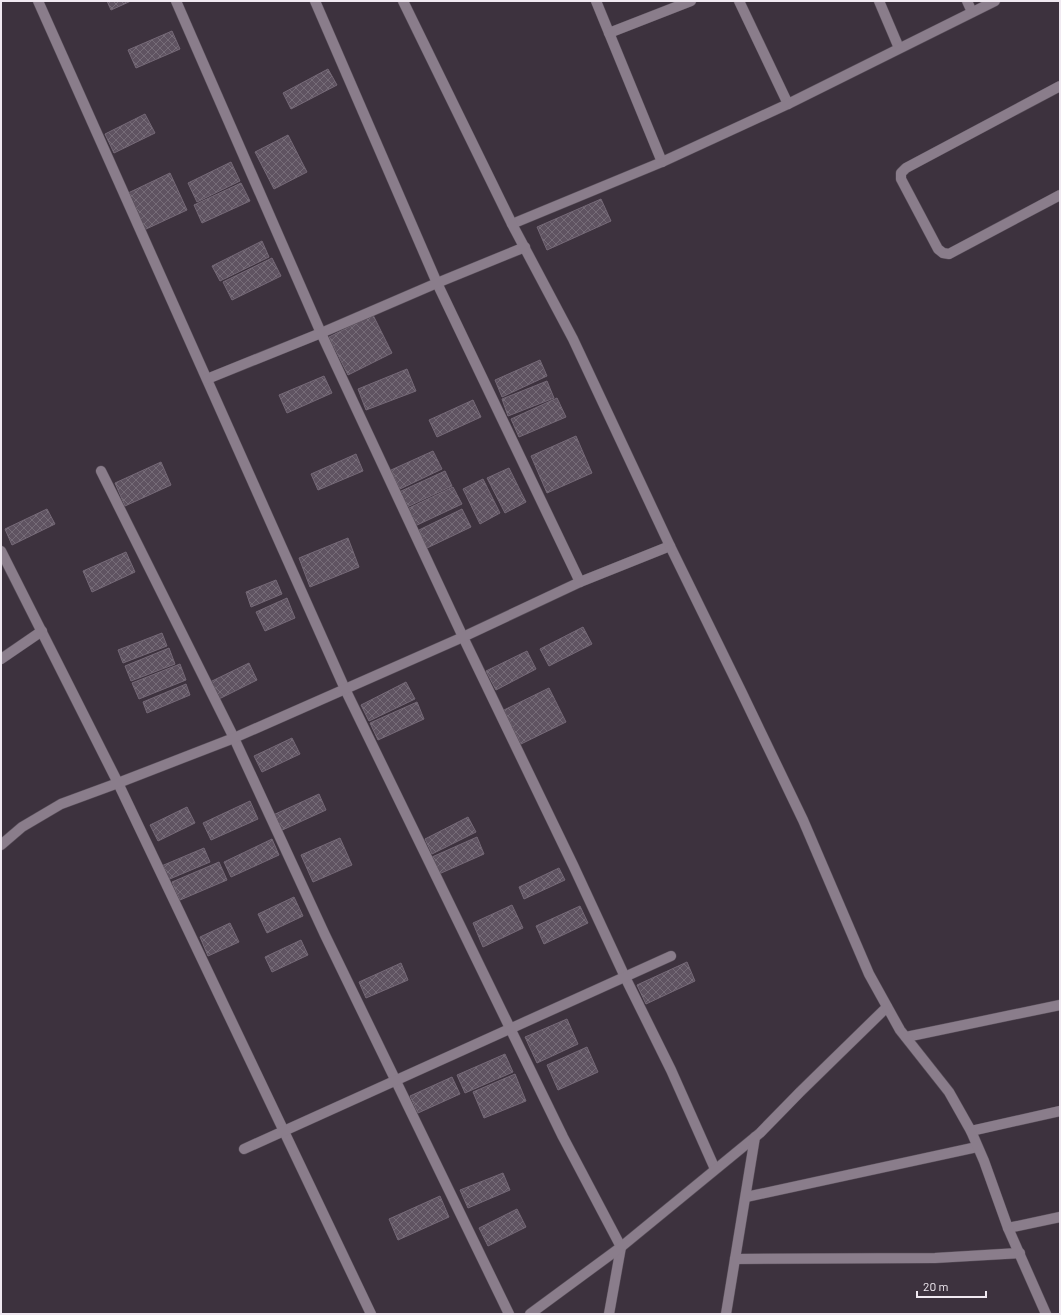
<svg xmlns="http://www.w3.org/2000/svg" width="1061" height="1315" font-family="Barlow,sans-serif">
  <defs>
    <pattern id="building-cross-hatch" width="8" height="8" patternUnits="userSpaceOnUse"><rect width="8" height="8" fill="#5f5361"/><path d="M0 0l8 8M0 8l8-8" fill="none" stroke="#766c78"/></pattern>
  </defs>
  <rect width="100%" height="100%" fill="#3d323e"/>
  <g fill="url(#building-cross-hatch)" stroke="#756977">
    <polygon points="107,1 131,1 111,10"/>
    <polygon points="172,31 180,49 136,68 128,50"/>
    <polygon points="328,69 337,85 291,109 283,93"/>
    <polygon points="145,114 155,133 114,153 105,134"/>
    <polygon points="288,135 307,172 274,189 255,152"/>
    <polygon points="231,162 240,181 197,202 188,183"/>
    <polygon points="170,173 187,210 144,230 126,194"/>
    <polygon points="241,183 250,201 202,223 194,205"/>
    <polygon points="601,199 611,221 547,250 537,227"/>
    <polygon points="262,241 269,257 220,281 212,266"/>
    <polygon points="272,258 281,276 232,300 223,282"/>
    <polygon points="373,315 392,353 348,375 329,337"/>
    <polygon points="540,360 547,376 502,397 495,380"/>
    <polygon points="407,369 416,391 366,410 358,389"/>
    <polygon points="324,376 332,393 287,413 279,395"/>
    <polygon points="547,381 554,398 508,416 502,399"/>
    <polygon points="557,398 566,417 519,437 511,419"/>
    <polygon points="473,400 481,417 437,437 429,420"/>
    <polygon points="576,436 592,473 547,493 531,456"/>
    <polygon points="433,451 442,469 400,489 391,470"/>
    <polygon points="356,454 363,471 318,490 311,474"/>
    <polygon points="161,462 171,485 125,506 115,483"/>
    <polygon points="509,468 526,502 505,513 487,478"/>
    <polygon points="445,471 452,486 407,507 399,492"/>
    <polygon points="483,479 500,513 480,524 463,489"/>
    <polygon points="453,487 462,504 415,526 407,509"/>
    <polygon points="47,509 55,524 12,545 5,529"/>
    <polygon points="462,509 471,527 427,548 419,530"/>
    <polygon points="348,538 359,567 310,587 299,558"/>
    <polygon points="126,552 135,572 92,592 83,571"/>
    <polygon points="276,580 282,594 251,607 246,592"/>
    <polygon points="287,598 295,618 265,631 256,612"/>
    <polygon points="583,627 592,644 549,666 540,649"/>
    <polygon points="162,633 167,646 123,663 118,650"/>
    <polygon points="169,648 175,664 131,681 125,666"/>
    <polygon points="527,651 536,669 496,690 486,671"/>
    <polygon points="249,663 257,680 219,699 210,682"/>
    <polygon points="180,664 186,680 139,699 132,683"/>
    <polygon points="406,682 415,699 369,721 361,705"/>
    <polygon points="186,684 190,695 147,713 143,702"/>
    <polygon points="549,688 566,722 521,744 504,710"/>
    <polygon points="417,702 424,719 378,740 370,723"/>
    <polygon points="292,738 300,754 262,772 254,756"/>
    <polygon points="319,794 326,810 278,832 271,816"/>
    <polygon points="250,801 258,819 211,840 203,823"/>
    <polygon points="187,807 195,823 158,841 150,825"/>
    <polygon points="468,817 476,832 432,854 425,839"/>
    <polygon points="477,837 484,854 439,874 432,857"/>
    <polygon points="340,838 352,865 313,882 301,855"/>
    <polygon points="272,839 279,855 231,877 224,862"/>
    <polygon points="204,848 210,862 165,881 159,867"/>
    <polygon points="219,862 227,880 180,900 172,882"/>
    <polygon points="559,868 565,880 524,899 519,887"/>
    <polygon points="294,897 303,916 267,933 258,914"/>
    <polygon points="512,905 523,928 483,947 473,923"/>
    <polygon points="580,906 588,923 544,944 536,926"/>
    <polygon points="230,923 239,942 208,956 200,937"/>
    <polygon points="301,940 308,955 272,972 265,957"/>
    <polygon points="687,962 695,981 646,1004 637,985"/>
    <polygon points="401,963 408,980 366,998 359,982"/>
    <polygon points="567,1019 578,1044 537,1063 525,1037"/>
    <polygon points="587,1047 598,1072 558,1090 547,1065"/>
    <polygon points="505,1054 513,1072 465,1093 457,1075"/>
    <polygon points="515,1074 526,1101 484,1118 473,1092"/>
    <polygon points="452,1077 460,1094 418,1113 410,1096"/>
    <polygon points="503,1173 510,1190 468,1208 460,1190"/>
    <polygon points="440,1196 449,1217 398,1240 389,1219"/>
    <polygon points="517,1209 526,1227 488,1246 479,1228"/>
  </g>
  <g fill="none" stroke-linecap="round" stroke-linejoin="round">
    <defs>
      <g id="minor">
        <polyline points="38,1 345,689 563,1137 621,1247 609,1314"/>
        <polyline points="176,1 321,333 463,637 573,865 625,977 671,1070 715,1169"/>
        <polyline points="315,1 437,283 580,582"/>
        <polyline points="596,1 662,162"/>
        <polyline points="739,1 788,104"/>
        <polyline points="879,1 899,48"/>
        <polyline points="967,1 972,12"/>
        <polyline points="609,33 691,1"/>
        <polyline points="1060,86 906,168 901,173 901,179 938,249 943,253 949,254 1060,195"/>
        <polyline points="512,224 662,162 788,104 995,1"/>
        <polyline points="207,379 321,333 437,283 525,247"/>
        <polyline points="101,471 234,738 325,935 509,1314"/>
        <polyline points="1,551 118,783 371,1314"/>
        <polyline points="1,659 42,631"/>
        <polyline points="1,845 22,827 61,804 118,783 234,738 463,637 580,582 670,546"/>
        <polyline points="906,1037 1060,1005"/>
        <polyline points="971,1131 1060,1111"/>
        <polyline points="244,1149 671,956"/>
        <polyline points="746,1197 977,1147"/>
        <polyline points="1008,1228 1060,1217"/>
        <polyline points="735,1259 935,1258 1020,1253"/>
        <polyline points="530,1314 621,1247 760,1133 800,1092 887,1007"/>
        <polyline points="726,1314 755,1137"/>
      </g>
      <polyline id="tertiary" points="403,1 512,224 573,339 670,546 741,691 803,820 869,974 900,1030 949,1092 971,1131 984,1161 1008,1228 1046,1314"/>
    </defs>
    <use href="#minor" stroke="#594f5a" stroke-width="11"/>
    <use href="#tertiary" stroke="#594f5a" stroke-width="11"/>
    <use href="#minor" stroke="#8a7d8b" stroke-width="10"/>
    <use href="#tertiary" stroke="#8a7d8b" stroke-width="10"/>
  </g>
  <rect width="1061" height="1315" fill="none" stroke="#f0e9f1" stroke-width="4"/>
  <path d="M917 1291v6h69v-6" fill="none" stroke="#f0e9f1" stroke-width="2"/>
  <text x="923" y="1291" font-size="12" fill="#f0e9f1" stroke="#3d323e" stroke-width="3" paint-order="stroke">20 m</text>
</svg>
